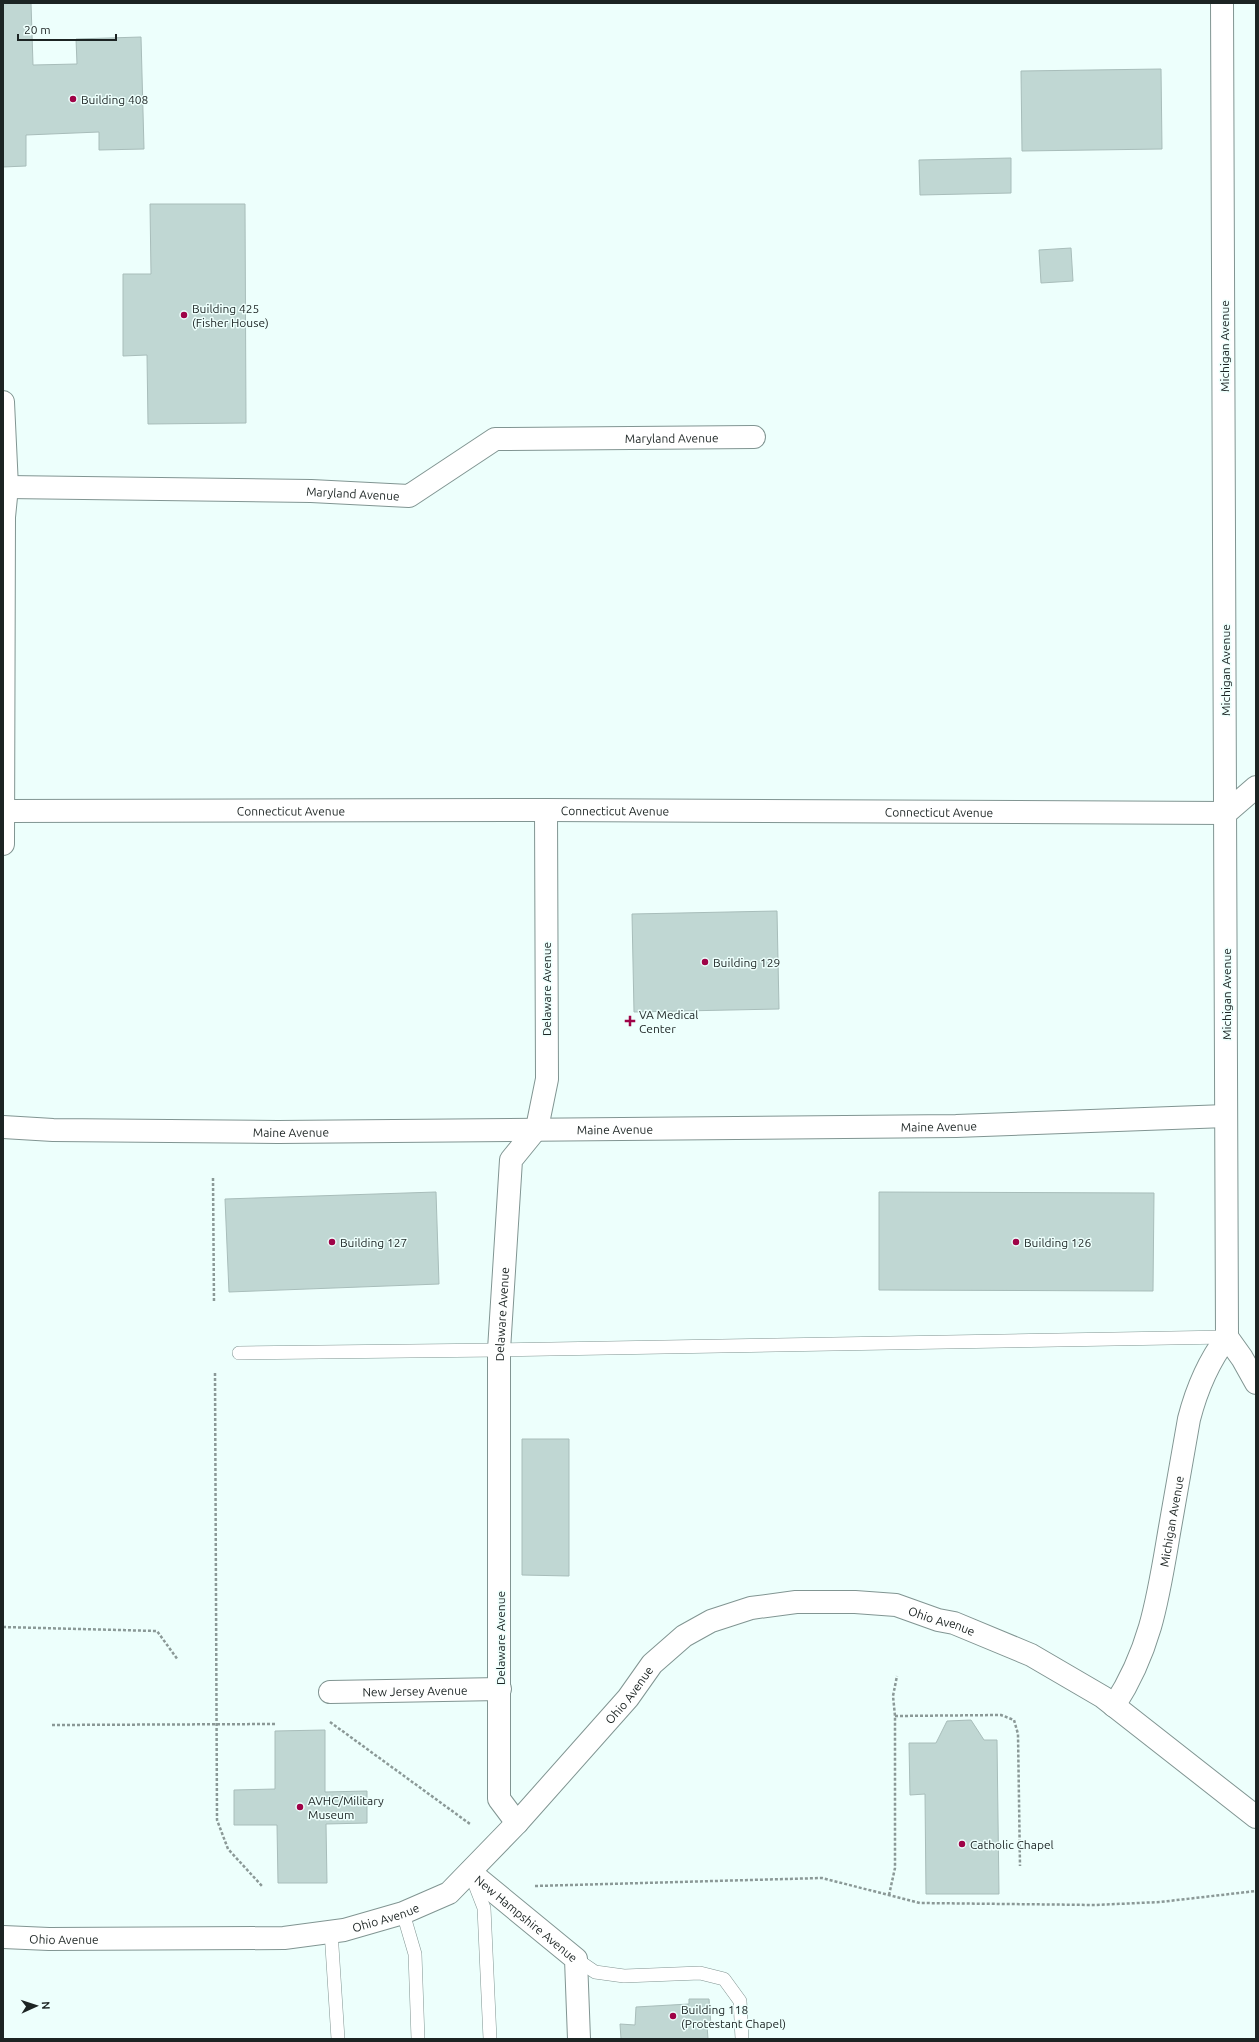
<svg xmlns="http://www.w3.org/2000/svg" width="1259" height="2042" font-family="Ubuntu,sans-serif">
  <rect width="100%" height="100%" fill="#edfffc"/>
  <g fill="#c0d7d3" stroke="#a8bdba">
    <polygon points="3,3 31,3 33,65 77,64 76,39 141,37 144,149 99,150 99,132 26,135 26,166 3,167"/>
    <polygon points="1161,69 1162,149 1022,151 1021,71"/>
    <polygon points="1011,158 1011,193 920,195 919,160"/>
    <polygon points="150,204 245,204 246,423 148,424 147,355 123,356 123,274 151,274"/>
    <polygon points="1071,248 1073,281 1041,283 1039,250"/>
    <polygon points="777,911 779,1009 634,1012 632,914"/>
    <polygon points="436,1192 439,1284 229,1292 225,1199"/>
    <polygon points="879,1192 1154,1193 1153,1291 879,1290"/>
    <polygon points="522,1439 569,1439 569,1576 522,1575"/>
    <polygon points="971,1720 984,1740 997,1740 999,1894 926,1894 925,1794 910,1795 909,1743 936,1743 947,1721"/>
    <polygon points="325,1730 325,1792 367,1791 367,1823 326,1824 327,1883 278,1883 277,1825 234,1825 234,1790 275,1789 275,1731"/>
    <polygon points="689,1999 709,1999 711,2025 707,2025 708,2039 621,2039 620,2024 635,2025 636,2007 689,2004"/>
  </g>
  <g fill="none" stroke-linecap="round" stroke-linejoin="round">
    <defs>
      <g id="service">
        <polyline points="239,1353 499,1350 1227,1337"/>
        <polyline points="472,1877 484,1908 490,2039"/>
        <polyline points="403,1913 415,1954 418,2039"/>
        <polyline points="331,1931 338,2039"/>
        <polyline points="576,1959 595,1972 624,1976 700,1973 724,1979 740,2001 742,2039"/>
      </g>
      <g id="minor">
        <polyline points="3,402 7,487 4,517 3,844"/>
        <path id="s1" d="M7 487 311 491 409 496 495 439 754 437"/>
        <path id="s2" d="M4 811 546 810 1226 813 1256 787"/>
        <path id="s3" d="M3 1127 53 1130 278 1132 956 1126 1226 1116"/>
        <polyline points="1227,1337 1242,1358 1256,1383"/>
        <path id="s4" d="M330 1692 500 1689"/>
        <path id="s5" d="M1114 1706C1151 1649 1158 1598 1169 1533 1176 1495 1182 1457 1189 1419 1197 1388 1208 1362 1227 1337L1222 3"/>
        <path id="s6" d="M517 1823 499 1799V1350L511 1160 537 1128 547 1079 546 810"/>
        <path id="s7" d="M470 1872 576 1959 579 2039"/>
        <path id="s8" d="M3 1937 49 1939 284 1938 344 1930 403 1913 449 1893 517 1823 628 1698 652 1664 684 1636 711 1621 751 1608 796 1602H855L896 1605 938 1620 954 1623 1031 1655 1103 1697 1256 1817"/>
      </g>
    </defs>
    <use href="#service" stroke="#819592" stroke-width="14"/>
    <use href="#minor" stroke="#819592" stroke-width="24"/>
    <g stroke="#8b9997" stroke-width="2.5" stroke-dasharray="3 2" stroke-linecap="butt">
      <polyline points="213,1178 214,1303"/>
      <polyline points="215,1373 217,1820 228,1849 262,1886"/>
      <polyline points="3,1627 157,1631 178,1660"/>
      <polyline points="895,1716 1001,1715 1014,1720 1018,1734 1020,1866"/>
      <polyline points="330,1722 470,1824"/>
      <polyline points="52,1725 277,1724"/>
      <polyline points="535,1886 822,1878 920,1903 1095,1905 1160,1902 1256,1891"/>
      <polyline points="889,1895 895,1868 895,1716 893,1696 897,1676"/>
    </g>
    <use href="#service" stroke="#fff" stroke-width="13"/>
    <use href="#minor" stroke="#fff" stroke-width="22"/>
  </g>
  <g fill="#9f0347" stroke="#edfffc" stroke-width="1.5">
    <circle cx="73" cy="99" r="4"/>
    <circle cx="184" cy="315" r="4"/>
    <circle cx="705" cy="962" r="4"/>
    <path d="M628 1015h4v4h4v4h-4v4h-4v-4h-4v-4h4z"/>
    <circle cx="332" cy="1242" r="4"/>
    <circle cx="1016" cy="1242" r="4"/>
    <circle cx="300" cy="1807" r="4"/>
    <circle cx="962" cy="1844" r="4"/>
    <circle cx="673" cy="2016" r="4"/>
  </g>
  <g text-anchor="middle" dominant-baseline="central" stroke-width="3" stroke-linejoin="round" paint-order="stroke">
    <g font-size="12" fill="#1c2423" stroke="#edfffc" text-anchor="start">
      <text x="81" y="99">Building 408</text>
      <text x="192" y="308">Building 425<tspan x="192" dy="14">(Fisher House)</tspan></text>
      <text x="713" y="962">Building 129</text>
      <text x="639" y="1014">VA Medical<tspan x="639" dy="14">Center</tspan></text>
      <text x="340" y="1242">Building 127</text>
      <text x="1024" y="1242">Building 126</text>
      <text x="308" y="1800">AVHC/Military<tspan x="308" dy="14">Museum</tspan></text>
      <text x="970" y="1844">Catholic Chapel</text>
      <text x="681" y="2009">Building 118<tspan x="681" dy="14">(Protestant Chapel)</tspan></text>
    </g>
    <g font-size="12" fill="#1c2423" stroke="#edfffc">
      <text transform="translate(1224 346) rotate(-90)">Michigan Avenue</text>
      <text stroke="none"><textPath href="#s1" startOffset="682">Maryland Avenue</textPath></text>
      <text stroke="none"><textPath href="#s1" startOffset="346">Maryland Avenue</textPath></text>
      <text transform="translate(1225 670) rotate(-90)">Michigan Avenue</text>
      <text stroke="none"><textPath href="#s2" startOffset="287">Connecticut Avenue</textPath></text>
      <text stroke="none"><textPath href="#s2" startOffset="611">Connecticut Avenue</textPath></text>
      <text stroke="none"><textPath href="#s2" startOffset="935">Connecticut Avenue</textPath></text>
      <text transform="translate(546 989) rotate(-90)">Delaware Avenue</text>
      <text transform="translate(1226 994) rotate(-90)">Michigan Avenue</text>
      <text stroke="none"><textPath href="#s3" startOffset="936">Maine Avenue</textPath></text>
      <text stroke="none"><textPath href="#s3" startOffset="612">Maine Avenue</textPath></text>
      <text stroke="none"><textPath href="#s3" startOffset="288">Maine Avenue</textPath></text>
      <text stroke="none"><textPath href="#s6" startOffset="515">Delaware Avenue</textPath></text>
      <text stroke="none"><textPath href="#s5" startOffset="195">Michigan Avenue</textPath></text>
      <text stroke="none"><textPath href="#s8" startOffset="1069">Ohio Avenue</textPath></text>
      <text transform="translate(500 1638) rotate(-90)">Delaware Avenue</text>
      <text stroke="none"><textPath href="#s4" startOffset="85">New Jersey Avenue</textPath></text>
      <text stroke="none"><textPath href="#s8" startOffset="721">Ohio Avenue</textPath></text>
      <text stroke="none"><textPath href="#s8" startOffset="385">Ohio Avenue</textPath></text>
      <text stroke="none"><textPath href="#s7" startOffset="73">New Hampshire Avenue</textPath></text>
      <text stroke="none"><textPath href="#s8" startOffset="61">Ohio Avenue</textPath></text>
    </g>
  </g>
  <rect width="1259" height="2042" fill="none" stroke="#1c2423" stroke-width="8"/>
  <g transform="translate(36 2006) rotate(87)" stroke="#edfffc" stroke-width="3" paint-order="stroke">
  <path d="M0-3L7 15L0 10L-7 15Z" fill="#1c2423"/>
  <text y="-6" font-size="11" font-weight="bold" text-anchor="middle" fill="#1c2423">N</text>
  </g>
  <path d="M18 34v6h98v-6" fill="none" stroke="#1c2423" stroke-width="2"/>
  <text x="24" y="34" font-size="12" fill="#1c2423" stroke="#edfffc" stroke-width="3" paint-order="stroke">20 m</text>
</svg>
